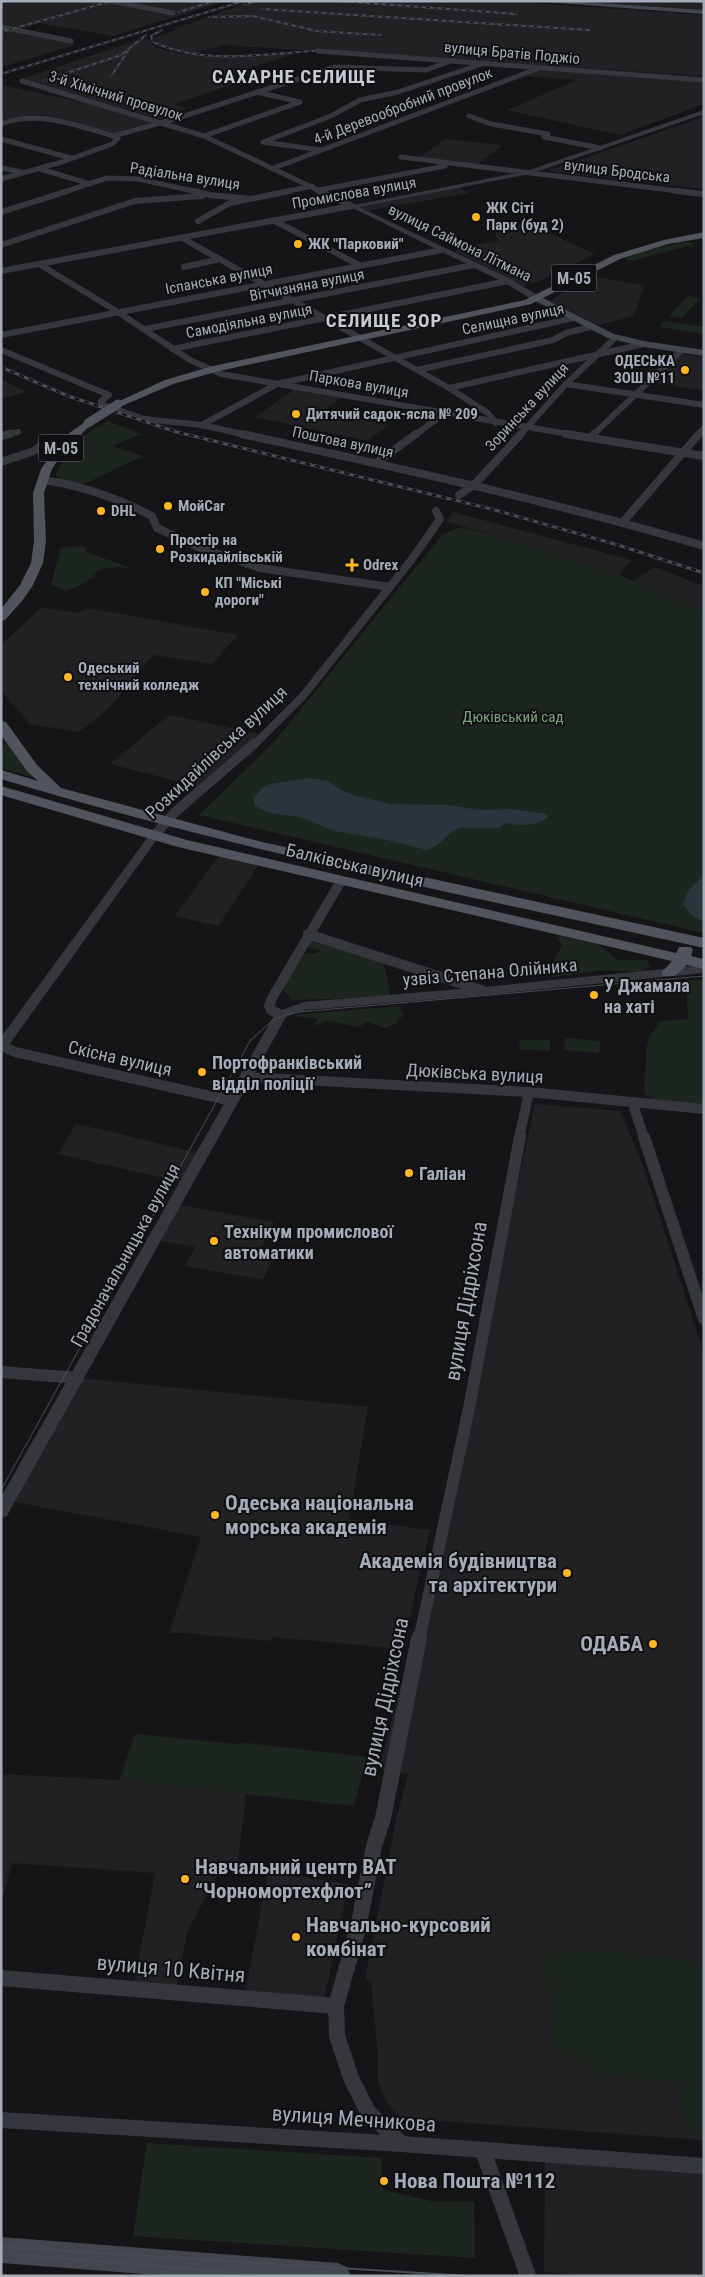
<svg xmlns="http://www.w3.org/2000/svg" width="705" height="2277" font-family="'Roboto Condensed',sans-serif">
  <rect width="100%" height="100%" fill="#151517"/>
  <g fill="#212124">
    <polygon points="1,1 101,1 111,3 114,1 226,1 113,36 38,23 18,29 1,25"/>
    <polygon points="255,1 506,1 704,15 704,76 223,45 196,53 184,52 161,45 153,38 177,30 174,28 204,19 201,18 220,14 217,13"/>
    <polygon points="550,1 704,1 704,10"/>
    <polygon points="1,29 65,42 75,45 1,67"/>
    <polygon points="141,39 147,39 157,48 181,54 249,56 300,52 230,75 231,85 174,104 187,108 161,119 21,79"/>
    <polygon points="539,69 704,81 704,104 620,135 507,110 577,80 521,76"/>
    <polygon points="1,85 82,102 151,122 113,134 43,115 11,118 1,122"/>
    <polygon points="704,116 704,189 547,171 688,122"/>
    <polygon points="445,139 503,145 476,165 419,158"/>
    <polygon points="458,187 469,193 367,211 354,205"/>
    <polygon points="527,223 595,254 540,281 523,285 455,251 457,248 499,241 495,237 497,230"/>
    <polygon points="589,276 644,285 634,316 598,325 550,301"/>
    <polygon points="682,354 704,357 704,391 652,382"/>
    <polygon points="1,379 26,392 1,399"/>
    <polygon points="295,389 341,398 321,412 389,425 367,441 255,417"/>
    <polygon points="453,512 631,560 619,575 446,521"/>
    <polygon points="654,567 704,586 704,611 632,581"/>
    <polygon points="42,607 78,613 88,608 238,635 212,664 153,655 110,707 79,732 30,724 1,691 1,645"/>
    <polygon points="169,715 185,718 259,734 197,786 110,764"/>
    <polygon points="221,853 260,863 218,926 175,916"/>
    <polygon points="535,1104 620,1111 644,1168 704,1354 704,2140 401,2118 388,2105 378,2082 378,2056 371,1981 365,1980 396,1820 408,1774 379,1769 474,1403 481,1368 483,1367 495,1288"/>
    <polygon points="76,1124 113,1132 202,1154 185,1183 58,1154"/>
    <polygon points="175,1204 274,1222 259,1252 274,1256 263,1280 185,1266 195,1247 156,1240"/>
    <polygon points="78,1378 368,1407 349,1519 430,1530 402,1649 272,1637 270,1641 258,1640 185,1633 169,1633 201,1537 9,1501"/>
    <polygon points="1,1774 120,1780 246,1794 237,1868 219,1872 188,1930 176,1988 134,1985 155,1873 12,1863 1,1904"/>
    <polygon points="268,1872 349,1884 324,1998 245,1993"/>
    <polygon points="545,2156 704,2167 704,2276 590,2276 544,2272"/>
  </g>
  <g fill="#1d261e">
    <polygon points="684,242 698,244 691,245 704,249 688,246 631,261 626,260 628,257 643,251"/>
    <polygon points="688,296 700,298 682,318 669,316"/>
    <polygon points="664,321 704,327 704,334 659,327"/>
    <path d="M108 421 141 434 112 446 143 456 84 484 61 480 55 475C68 451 84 432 108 421Z"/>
    <polygon points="461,527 539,549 619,575 704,611 704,933 199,815 275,741 443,534"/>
    <path d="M78 546 86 547V552L131 568 116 567 98 570C91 582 78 586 66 591L51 585 61 548Z"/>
    <polygon points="8,742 35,777 34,778 1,768 1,747"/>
    <path d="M561 936 598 944 618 960H646L651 966 639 972 604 970 552 977C551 969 556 952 563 946L557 938Z"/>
    <polygon points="310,937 383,959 391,997 293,1000 282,990 301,954 311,954 322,951 308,948 306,945"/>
    <path d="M686 980H704V1104C686 1103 657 1106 644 1093L647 1046 649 1037 661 1021 688 1019Z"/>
    <polygon points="399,1006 403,1015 396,1024 384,1028 367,1021 359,1027 327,1021 319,1025 314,1024 318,1019 294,1016 293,1015"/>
    <polygon points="566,1038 601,1041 599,1053 564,1050"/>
    <polygon points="520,1040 550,1040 550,1051 519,1049"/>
    <polygon points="135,1734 236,1744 247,1743 367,1757 354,1806 120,1780"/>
    <polygon points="556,1950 617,1952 698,1961 704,1965 704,2136 697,2136 685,2126 677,2082 601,2076 552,2045 549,1998 544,1973 546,1956"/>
    <polygon points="147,2143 381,2158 383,2190 435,2202 474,2202 475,2258 133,2236"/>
  </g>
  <g fill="#2a343d">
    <path d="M309 778 328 781 341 790 357 796 391 804 448 805 479 810 512 809 546 814 548 817C536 827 519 826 505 823L499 828H460C447 832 440 847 427 850L383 839 334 831 300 817 271 813 260 809 254 804V797L264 787 270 784Z"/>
    <polygon points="704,875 704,922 690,914 683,903 689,890"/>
  </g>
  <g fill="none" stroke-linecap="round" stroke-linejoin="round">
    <g stroke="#36373d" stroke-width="5">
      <polyline points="111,1 173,13"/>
      <polyline points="1,27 71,41"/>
      <polyline points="318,51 704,80"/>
      <polyline points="22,81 204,136 322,192"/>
      <polyline points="469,116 491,124 548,134 544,137 600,148"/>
      <path d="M1 124C40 110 75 125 113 136"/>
      <polyline points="204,136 300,102 257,92"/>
      <polyline points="1,139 71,158"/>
      <polyline points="321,150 263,142 331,116 360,100 398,92 482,64"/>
      <polyline points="401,157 686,192"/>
      <polyline points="1,168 22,172"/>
      <polyline points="274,168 537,69"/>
      <polyline points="40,169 87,183"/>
      <polyline points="1,179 62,162 112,144 118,138 113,136 178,118 335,67 426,70 453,60"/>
      <polyline points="319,190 445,166"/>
      <polyline points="64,192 107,178 138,179 198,192"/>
      <polyline points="284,192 312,186"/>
    </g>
    <g stroke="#36373d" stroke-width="6">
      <polyline points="194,191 209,195 251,199"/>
      <polyline points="319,191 352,206"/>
      <polyline points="676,191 704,194"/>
      <polyline points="1,212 68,191"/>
      <polyline points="273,220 359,265"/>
      <polyline points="198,221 230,203 290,191"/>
      <polyline points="182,238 449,388 488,413 496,423"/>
      <polyline points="1,245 135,201 202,196"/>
      <polyline points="39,264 118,312 190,360 221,374 574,435"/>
      <polyline points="184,267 220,259"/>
      <polyline points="1,271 352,206"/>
      <polyline points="145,329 474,265"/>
      <polyline points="1,335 442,250"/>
      <polyline points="172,349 508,281"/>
      <polyline points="1,350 109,395 101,401 101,404 144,419 202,425 247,435"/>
      <polyline points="417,370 553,340 566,333 590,327"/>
      <polyline points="566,384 704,405"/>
      <polyline points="449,388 644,344"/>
      <polyline points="202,425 277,384 574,318"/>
      <polyline points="5,435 18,432"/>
      <polyline points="415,435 445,413"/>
      <polyline points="520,435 566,384 615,338"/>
      <polyline points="593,435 682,350"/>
      <polyline points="698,435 704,428"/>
    </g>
    <g stroke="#36373d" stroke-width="8">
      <path d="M242 434C397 468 552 501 704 546"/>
      <polyline points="566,434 704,456"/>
      <polyline points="1,436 10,434"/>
      <polyline points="590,438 594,434"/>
      <polyline points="1,462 34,451 41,446"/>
      <polyline points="376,463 416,434"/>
      <path d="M42 480C81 485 117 498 152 516L157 528 198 547 260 568 390 587"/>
      <polyline points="459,495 474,485 521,434"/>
      <polyline points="623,522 699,434"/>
      <polyline points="254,745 303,696 412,559 440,519 436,511"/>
    </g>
    <g stroke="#36373d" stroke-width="10">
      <polyline points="154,836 175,812 255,743"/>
      <polyline points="308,934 484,991"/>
      <polyline points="281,1015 271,1010 269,1006 272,998 341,881"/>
      <polyline points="2,1046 15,1052 232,1101"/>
      <polyline points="245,1077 529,1092 704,1109"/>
      <polyline points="633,1104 644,1138"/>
      <polyline points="519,1138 529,1092"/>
    </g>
    <g stroke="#36373d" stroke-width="12">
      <polyline points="644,1137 704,1319"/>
      <polyline points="1,1372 78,1378"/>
      <polyline points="419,1640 469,1408 520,1137"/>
    </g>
    <g stroke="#36373d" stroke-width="16">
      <polyline points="1,1978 336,2006"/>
      <polyline points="1,2120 402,2144 704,2166"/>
      <polyline points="402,2144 368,2112 351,2078 337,2036 336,2006 358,1928 374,1846 383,1818 419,1638"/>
      <polyline points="483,2151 528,2276"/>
    </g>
    <g fill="#36373d" fill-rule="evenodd">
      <polygon points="704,110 704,114 530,174 359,207 511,279 539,296 539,300 533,300 505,283 349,206 527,171"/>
      <polygon points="154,833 160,836 158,838 6,1049 1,1050 1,1037 150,834"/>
      <polygon points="704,965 704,973 484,995 305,1010 286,1017 9,1512 7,1516 1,1518 1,1497 276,1012 304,1002 484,987"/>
    </g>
    <g fill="#43464d" fill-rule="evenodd">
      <polygon points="531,1 567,1 704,10 704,14"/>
      <polygon points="533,296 539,296 614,334 644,341 704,350 704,356 644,347 608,338 533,300"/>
      <polygon points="1,2237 338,2263 347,2267 351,2276 170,2276 1,2263"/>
    </g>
    <g fill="#51545c" fill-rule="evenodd">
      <polygon points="704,232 704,238 668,244 620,259 531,304 219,371 173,384 122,406 114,406 113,404 165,380 213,366 525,300 614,255 664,240"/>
      <polygon points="88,420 93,423 64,450 52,469 44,493 46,541 43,563 33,585 22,601 5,620 1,621 1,609 20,585 31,563 34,541 33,493 41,469 65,436"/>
      <path d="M1 721 6 722 37 765 61 788 262 842 704 938V948C468 896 232 849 1 779V770L38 781 27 771 1 735Z"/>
      <polygon points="1,786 187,840 676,953 679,947 691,947 693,950 691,956 704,959 704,969 687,965 675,976 663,976 661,973 672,961 178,847 1,795"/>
    </g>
    <path stroke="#484b52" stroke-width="1" d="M1 1490 250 1041C267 1025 275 1015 299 1012L704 976"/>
    <g stroke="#484b52" stroke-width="2">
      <polyline points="1,2247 469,2276"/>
      <polyline points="21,2255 278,2276"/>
    </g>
    <defs>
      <g id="rail-far1">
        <polyline points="338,1 516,14"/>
        <polyline points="244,4 258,1"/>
        <polyline points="262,9 589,30"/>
        <polyline points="179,12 214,1"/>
        <polyline points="209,17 253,16 317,31 380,35"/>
        <path d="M162 30 151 36 153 42C203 65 261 54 314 51"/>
        <polyline points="1,32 112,1"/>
        <polyline points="1,74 244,1"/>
        <polyline points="111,76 128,51"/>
        <polyline points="43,81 121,55 146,35"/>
      </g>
      <polyline id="rail" points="1,367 68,396 177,432 495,510 618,545 704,573"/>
    </defs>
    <use href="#rail-far1" stroke="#484b52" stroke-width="2"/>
    <use href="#rail" stroke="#484b52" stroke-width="3"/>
    <use href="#rail-far1" stroke="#101012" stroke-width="1" stroke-dasharray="4" stroke-linecap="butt"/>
    <use href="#rail" stroke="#101012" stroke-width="2" stroke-dasharray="5" stroke-linecap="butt"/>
    <polyline stroke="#51545c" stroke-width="9" points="88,423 118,404"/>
  </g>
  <g fill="#ffb525" stroke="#101012" stroke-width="2">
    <circle cx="476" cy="217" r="5"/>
    <circle cx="298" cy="244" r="5"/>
    <circle cx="685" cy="370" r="5"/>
    <circle cx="296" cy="414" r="5"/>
    <circle cx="168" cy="506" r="5"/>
    <circle cx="101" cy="511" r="5"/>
    <circle cx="160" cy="549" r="5"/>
    <path d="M349.5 557.5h5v5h5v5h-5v5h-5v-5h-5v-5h5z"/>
    <circle cx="205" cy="592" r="5"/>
    <circle cx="68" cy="677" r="5"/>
    <circle cx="594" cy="995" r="5"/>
    <circle cx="202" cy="1072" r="5"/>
    <circle cx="409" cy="1173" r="5"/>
    <circle cx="214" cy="1241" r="5"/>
    <circle cx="215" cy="1515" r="5"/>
    <circle cx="567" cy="1573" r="5"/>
    <circle cx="653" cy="1644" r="5"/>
    <circle cx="185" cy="1879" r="5"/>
    <circle cx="296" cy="1937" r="5"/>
    <circle cx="384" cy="2181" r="5"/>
  </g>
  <g text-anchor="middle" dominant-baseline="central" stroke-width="4" stroke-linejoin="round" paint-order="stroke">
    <g font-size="15" fill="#a5acb9" stroke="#101012">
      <text transform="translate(512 53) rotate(5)">вулиця Братів Поджіо</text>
      <text transform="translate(116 96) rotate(17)">3-й Хімічний провулок</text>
      <text transform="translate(403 106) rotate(-21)">4-й Деревообробний провулок</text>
      <text transform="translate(617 171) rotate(7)">вулиця Бродська</text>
      <text transform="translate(185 176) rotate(9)">Радіальна вулиця</text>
      <text transform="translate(354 193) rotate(-10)">Промислова вулиця</text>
      <text transform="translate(460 243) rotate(26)">вулиця Саймона Літмана</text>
      <text transform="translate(219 279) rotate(-11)">Іспанська вулиця</text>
      <text transform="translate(307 285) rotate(-11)">Вітчизняна вулиця</text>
      <text transform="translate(513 319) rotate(-12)">Селищна вулиця</text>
      <text transform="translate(249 321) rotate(-11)">Самодіяльна вулиця</text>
      <text transform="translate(359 384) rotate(10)">Паркова вулиця</text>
      <text transform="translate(527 407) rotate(-47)">Зоринська вулиця</text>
      <text transform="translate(343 442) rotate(12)">Поштова вулиця</text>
    </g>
    <g font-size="15" font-weight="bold" fill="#a5acb9" stroke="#101012" text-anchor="start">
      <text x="486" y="208">ЖК Сіті<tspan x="486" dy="17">Парк (буд 2)</tspan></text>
      <text x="308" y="244">ЖК "Парковий"</text>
      <text x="675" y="361" text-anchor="end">ОДЕСЬКА<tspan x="675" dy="17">ЗОШ №11</tspan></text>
      <text x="306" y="414">Дитячий садок-ясла № 209</text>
      <text x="178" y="506">МойCar</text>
      <text x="111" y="511">DHL</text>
      <text x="170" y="540">Простір на<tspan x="170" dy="17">Розкидайлівській</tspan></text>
      <text x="363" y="565">Odrex</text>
      <text x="215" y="583">КП "Міські<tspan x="215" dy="17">дороги"</tspan></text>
      <text x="78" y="668">Одеський<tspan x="78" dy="17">технічний колледж</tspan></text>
    </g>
    <g font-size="15" fill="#7aa67d" stroke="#101012">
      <text x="513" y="717">Дюківський сад</text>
    </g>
    <g fill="#101012" stroke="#787d87" stroke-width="1">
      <rect x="551.5" y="264.5" width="45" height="27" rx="4"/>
      <rect x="38.5" y="434.5" width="45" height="27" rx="4"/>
    </g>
    <g font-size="16" font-weight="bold" fill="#a5acb9">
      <text x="574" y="278">М-05</text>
      <text x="61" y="448">М-05</text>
    </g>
    <g font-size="18" fill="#a5acb9" stroke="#101012">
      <text transform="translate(216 752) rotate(-43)">Розкидайлівська вулиця</text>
      <text transform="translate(355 865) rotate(13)">Балківська вулиця</text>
      <text transform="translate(490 972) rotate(-5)">узвіз Степана Олійника</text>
      <text transform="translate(120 1058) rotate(13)">Cкісна вулиця</text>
      <text transform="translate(475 1073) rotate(3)">Дюківська вулиця</text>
      <text transform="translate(125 1255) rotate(-61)">Градоначальницька вулиця</text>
    </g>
    <g font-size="18" font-weight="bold" fill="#a5acb9" stroke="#101012" text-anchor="start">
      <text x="604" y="985">У Джамала<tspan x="604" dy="21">на хаті</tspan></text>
      <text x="212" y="1062">Портофранківський<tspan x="212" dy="21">відділ поліції</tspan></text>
      <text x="419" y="1173">Галіан</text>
      <text x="224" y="1231">Технікум промислової<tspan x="224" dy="21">автоматики</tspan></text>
    </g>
    <g font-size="19" font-weight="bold" letter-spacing="1" fill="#c7cbd4" stroke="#101012">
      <text x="294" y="76">САХАРНЕ СЕЛИЩЕ</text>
      <text x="384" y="320">СЕЛИЩЕ ЗОР</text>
    </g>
    <g font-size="21" fill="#a5acb9" stroke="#101012">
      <text transform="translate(466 1301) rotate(-80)">вулиця Дідріхсона</text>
      <text transform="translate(385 1697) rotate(-78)">вулиця Дідріхсона</text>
      <text transform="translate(171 1969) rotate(5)">вулиця 10 Квітня</text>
      <text transform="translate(354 2119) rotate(4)">вулиця Мечникова</text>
    </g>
    <g font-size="21" font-weight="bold" fill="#a5acb9" stroke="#101012" text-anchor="start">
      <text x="225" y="1503">Одеська національна<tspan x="225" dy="24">морська академія</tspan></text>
      <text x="557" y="1561" text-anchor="end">Академія будівництва<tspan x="557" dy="24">та архітектури</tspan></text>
      <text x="643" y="1644" text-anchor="end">ОДАБА</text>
      <text x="195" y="1867">Навчальний центр ВАТ<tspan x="195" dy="24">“Чорномортехфлот”</tspan></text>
      <text x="306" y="1925">Навчально-курсовий<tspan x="306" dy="24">комбінат</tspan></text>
      <text x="394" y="2181">Нова Пошта №112</text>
    </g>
  </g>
  <rect width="705" height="2277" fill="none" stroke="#a5acb9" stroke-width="5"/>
</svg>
